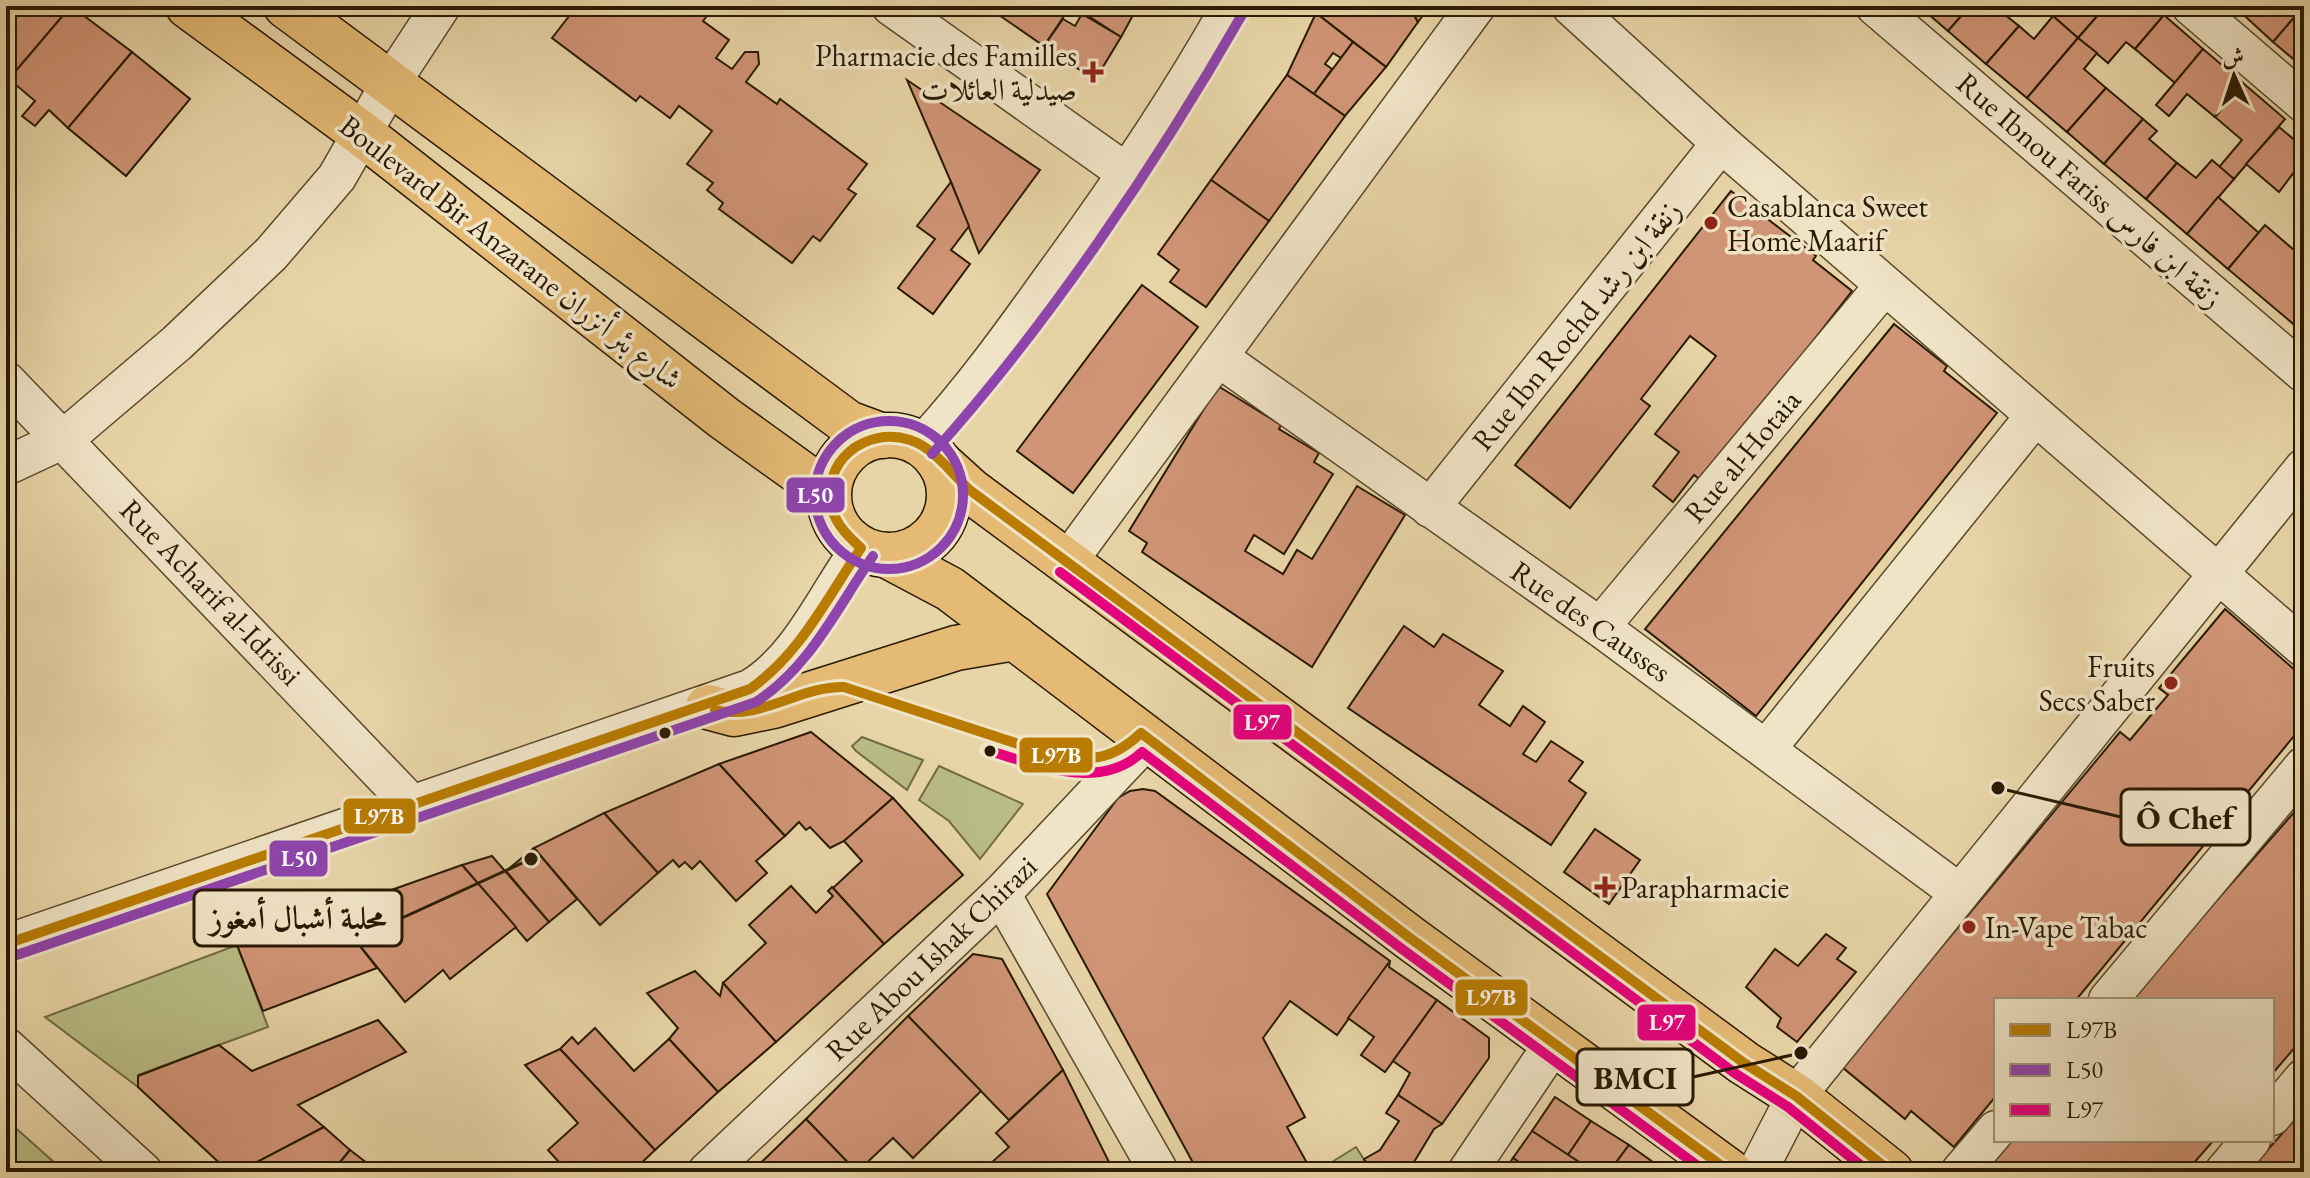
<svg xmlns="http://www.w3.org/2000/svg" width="2310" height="1178" font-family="'EB Garamond',Amiri,serif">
  <rect width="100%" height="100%" fill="#e8d5a7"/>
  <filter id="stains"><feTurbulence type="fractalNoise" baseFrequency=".0025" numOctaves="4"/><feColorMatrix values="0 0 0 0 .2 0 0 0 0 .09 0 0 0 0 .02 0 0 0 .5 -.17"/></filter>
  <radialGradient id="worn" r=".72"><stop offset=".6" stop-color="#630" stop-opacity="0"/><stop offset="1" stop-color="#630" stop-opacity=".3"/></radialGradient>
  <g fill="#b9bc85" stroke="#716b44" stroke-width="2">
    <polygon points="862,737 923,760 907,790 856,751 852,746"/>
    <polygon points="939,766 1023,804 980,859 949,821 919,800"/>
    <polygon points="237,945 268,1027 138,1075 138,1087 45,1017"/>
    <polygon points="10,1123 55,1163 46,1172 6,1172 6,1127"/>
    <polygon points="1356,1147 1372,1172 1316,1172"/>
  </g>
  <g fill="#d09576" stroke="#291a03" stroke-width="2">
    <polygon points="6,6 71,6 9,79 6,77"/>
    <polygon points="71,6 132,52 68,128 49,110 35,126 22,116 35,101 9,79"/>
    <polygon points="577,6 694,6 707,16 703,21 729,40 716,58 732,69 745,52 758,52 759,64 746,82 777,104 780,99 867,164 848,189 856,194 820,241 813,236 792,263 719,209 723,203 707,190 713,183 687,164 712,131 679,106 670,118 640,96 636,101 552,38"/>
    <polygon points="1001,6 1062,6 1068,10 1044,46 996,13"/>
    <polygon points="1073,6 1138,6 1121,37"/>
    <polygon points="1319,6 1409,6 1418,22 1386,67 1316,13"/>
    <polygon points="1409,6 1430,6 1418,22"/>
    <polygon points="1919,6 1970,6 1948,31"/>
    <polygon points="1970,6 1994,6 2019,26 1986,64 1948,31"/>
    <polygon points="2062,6 2106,6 2078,38 2053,16"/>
    <polygon points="2106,6 2153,6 2164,15 2135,49 2126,42 2108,63 2078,38"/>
    <polygon points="2234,6 2304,6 2273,42"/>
    <polygon points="2304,6 2304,68 2273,42"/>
    <polygon points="1316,13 1353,42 1341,58 1333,53 1325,64 1332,69 1314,94 1287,75"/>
    <polygon points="1082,14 1121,37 1095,80 1044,46 1063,19 1075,26"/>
    <polygon points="2164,15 2203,49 2175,83 2135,49"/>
    <polygon points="2053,16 2078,38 2027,98 1986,64 2019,26 2034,39"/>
    <polygon points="2078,38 2097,53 2084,69 2106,88 2067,132 2027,98"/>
    <polygon points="1353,42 1386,67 1345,116 1314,94"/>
    <polygon points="2203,49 2243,83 2215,117 2187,94 2169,116 2156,105"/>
    <polygon points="132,52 190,99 126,176 68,128"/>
    <polygon points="1287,75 1345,116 1269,221 1211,180"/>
    <polygon points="907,80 1040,170 979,253 951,182"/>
    <polygon points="2243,83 2285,119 2234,179 2219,167 2242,140 2215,117"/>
    <polygon points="2106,88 2143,119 2104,164 2067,132"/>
    <polygon points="2143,119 2157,131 2149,139 2177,163 2146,199 2104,164"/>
    <polygon points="2279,127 2303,147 2298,153 2304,159 2279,192 2246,164"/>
    <polygon points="2212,160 2234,179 2187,234 2146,199 2177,163 2196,178"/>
    <polygon points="1211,180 1269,221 1206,307 1170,282 1179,270 1158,254"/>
    <polygon points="951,182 969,226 951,250 970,264 933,314 898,288 935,239 917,226"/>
    <polygon points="1731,191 1816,256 1813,260 1852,291 1703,482 1694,475 1673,502 1653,486 1679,452 1655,434 1716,356 1690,336 1641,399 1650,406 1570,508 1515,465"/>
    <polygon points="2218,197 2259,233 2228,269 2187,234"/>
    <polygon points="2265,225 2294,250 2304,239 2304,333 2228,269"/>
    <polygon points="1142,285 1198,327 1073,493 1017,451"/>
    <polygon points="1894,324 1947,366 1944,371 1997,413 1756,716 1645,629"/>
    <polygon points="1218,386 1281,425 1279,429 1319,453 1314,462 1333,474 1284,554 1254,535 1245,551 1283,574 1297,550 1312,559 1357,486 1405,515 1312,667 1142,552 1147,543 1129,531"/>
    <polygon points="2225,609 2304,678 2304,724 2076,1000 1996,1000 1996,1096 1954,1147 1911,1111 1905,1119 1842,1067 2120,732 2130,740 2168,695 2159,688"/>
    <polygon points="1404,626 1434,647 1443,634 1503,671 1479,705 1510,726 1523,706 1545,722 1523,754 1536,762 1551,741 1583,762 1569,781 1586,793 1551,845 1348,708"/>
    <polygon points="811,732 893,798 844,841 830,848 810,827 806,830 799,822 785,836 719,764"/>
    <polygon points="719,764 785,836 756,861 767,873 736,901 700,861 692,869 685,862 679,867 673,860 658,873 604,813"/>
    <polygon points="1143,789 1155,791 1390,961 1337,1035 1290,1001 1263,1038 1305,1117 1287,1127 1312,1172 1198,1172 1047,894 1118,798 1130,791"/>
    <polygon points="893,798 963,875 884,944 833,888 862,861 844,841"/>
    <polygon points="2304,801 2304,1037 2272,1074 2272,1000 2129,1000"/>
    <polygon points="604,813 658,873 600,925 534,848"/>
    <polygon points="1595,829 1640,860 1609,904 1564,872"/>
    <polygon points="534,848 577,899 549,922 506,871"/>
    <polygon points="492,856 549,922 527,941 462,865"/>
    <polygon points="462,865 516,927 450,979 443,970 405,1002 332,911"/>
    <polygon points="791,886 816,913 833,896 828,891 832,887 884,944 776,1042 723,983 766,943 749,925"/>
    <polygon points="332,911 377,968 263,1011 237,945"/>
    <polygon points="1826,934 1846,948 1837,959 1856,972 1797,1042 1777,1027 1781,1018 1746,987 1775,949 1798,966"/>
    <polygon points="973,954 1002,959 1063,1070 1009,1120 908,1016"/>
    <polygon points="1390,961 1389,967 1437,1000 1385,1072 1361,1055 1374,1037 1348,1018"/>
    <polygon points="695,971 720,996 723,983 776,1042 718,1092 669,1039 678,1028 647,993"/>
    <polygon points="1437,1000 1489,1038 1489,1058 1442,1124 1398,1095 1410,1073 1393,1061"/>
    <polygon points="908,1016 981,1091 913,1158 893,1138 857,1172 806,1119"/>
    <polygon points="378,1020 406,1052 298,1105 324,1127 238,1172 229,1172 138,1087 138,1076 219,1045 252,1071"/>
    <polygon points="595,1028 634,1071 669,1039 718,1092 655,1150 560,1049 572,1037 578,1044"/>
    <polygon points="560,1049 655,1150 632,1172 568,1172 548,1150 578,1123 525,1065"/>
    <polygon points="1063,1070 1114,1172 981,1172 1009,1147 996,1133"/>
    <polygon points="1398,1095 1442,1124 1434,1129 1408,1172 1372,1172 1364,1159 1380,1150 1399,1121 1386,1113"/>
    <polygon points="1555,1097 1591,1121 1568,1155 1532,1131"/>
    <polygon points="2304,1109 2304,1172 2248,1172"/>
    <polygon points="806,1119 857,1172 751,1172 771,1153"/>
    <polygon points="1591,1121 1629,1145 1609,1172 1572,1172 1579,1162 1568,1155"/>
    <polygon points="324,1127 350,1150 332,1172 238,1172"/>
    <polygon points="1532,1131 1579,1162 1572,1172 1533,1172 1513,1158"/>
    <polygon points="2006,1140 2214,1140 2186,1172 2000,1172 1988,1161"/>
    <polygon points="1629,1145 1667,1172 1609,1172"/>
    <polygon points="350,1150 367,1163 358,1172 332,1172"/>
    <polygon points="1513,1158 1533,1172 1504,1172"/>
    <polygon points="55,1163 61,1172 46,1172"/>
  </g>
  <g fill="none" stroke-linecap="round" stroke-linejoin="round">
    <defs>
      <g id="minor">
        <polyline points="891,6 1128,174"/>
        <polyline points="1571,6 1721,143 2304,648"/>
        <polyline points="1875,6 2304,373"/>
        <polyline points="2191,6 2304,103"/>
        <polyline points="1218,357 1600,627 1958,892"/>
        <polyline points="6,381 413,806"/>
        <path d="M922 445C972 391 1014 332 1057 272 1120 186 1179 99 1231 6"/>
        <polyline points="6,466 64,439 177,343 271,254 337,177 390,84 441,6"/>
        <polyline points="1430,508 1721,143"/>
        <polyline points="1068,561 1476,6"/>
        <polyline points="1600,627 1884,286"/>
        <polyline points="1767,748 2035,416"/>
        <polyline points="1001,894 1159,1172"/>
        <path d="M6 944 750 689C800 660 827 594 861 548"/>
        <polyline points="2108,1000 2304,766"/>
        <polyline points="6,1047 143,1172"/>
        <polyline points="2272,1116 2304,1078"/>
        <polyline points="707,1172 1001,894 1148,738"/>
        <polyline points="1467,1172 1554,1043"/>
        <polyline points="1757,1172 1796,1096 2304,468"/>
        <polyline points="1960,1172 1996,1130"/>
        <polyline points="2224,1172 2251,1140"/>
      </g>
      <g id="major">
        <polyline points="188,6 361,133 724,418 806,477 829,503"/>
        <polyline points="286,6 848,423 883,436"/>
        <circle cx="889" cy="495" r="60"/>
        <polyline points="939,462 971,491 1744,1063 1796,1096 1891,1172"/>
        <polyline points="886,555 950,589 1410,938 1730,1172"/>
        <polyline points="708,707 734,714 773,706 956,648 1015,638"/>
      </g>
    </defs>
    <use href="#minor" stroke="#59492c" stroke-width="41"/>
    <use href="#major" stroke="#291a03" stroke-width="47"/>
    <use href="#minor" stroke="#f0e4c6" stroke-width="38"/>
    <use href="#major" stroke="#e4ba74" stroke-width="44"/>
    <defs>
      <g id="bus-1">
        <path d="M715 710C761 721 799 686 844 687L1049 754C1090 760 1109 763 1141 733L1410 938 1730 1172"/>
        <path d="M6 944 750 689C801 653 827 598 861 548 849 537 837 526 832 509 820 461 866 426 910 440 935 448 952 475 971 491L1744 1063 1796 1096 1891 1172"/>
      </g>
      <g id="bus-2">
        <circle cx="889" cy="495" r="74"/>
        <path d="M932 454C1048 325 1157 163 1243 13"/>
        <path d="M11 957 756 702C810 667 837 608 873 556"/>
      </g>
      <g id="bus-3">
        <polyline points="1060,572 1736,1074 1788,1107 1869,1172"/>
        <path d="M987 750C1036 765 1100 792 1142 752L1402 949 1706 1172"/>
      </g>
    </defs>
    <use href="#bus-1" stroke="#f0e4c6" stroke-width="16"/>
    <use href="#bus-2" stroke="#f0e4c6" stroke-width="16"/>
    <use href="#bus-3" stroke="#f0e4c6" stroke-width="16"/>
    <use href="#bus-1" stroke="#b97c01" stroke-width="10"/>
    <use href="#bus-2" stroke="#8e44ad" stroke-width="10"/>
    <use href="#bus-3" stroke="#e5007d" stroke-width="10"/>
  </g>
  <g fill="#8f2418" stroke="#f0e4c6" stroke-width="3">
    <path d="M1089 60h8v8h8v8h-8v8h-8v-8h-8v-8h8z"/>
    <circle cx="1711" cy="223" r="8"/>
    <circle cx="2171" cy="683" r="8"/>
    <path d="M1601 875h8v8h8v8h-8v8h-8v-8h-8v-8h8z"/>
    <circle cx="1969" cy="927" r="8"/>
  </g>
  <g fill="#291a03" stroke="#f0e4c6" stroke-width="3">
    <circle cx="665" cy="733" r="7"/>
    <circle cx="990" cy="751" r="7"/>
  </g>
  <g text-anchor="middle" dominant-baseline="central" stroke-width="7" stroke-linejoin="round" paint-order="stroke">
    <g font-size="30" fill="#291a03" stroke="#f0e4c6" text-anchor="start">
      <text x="1077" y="55" text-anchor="end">Pharmacie des Familles<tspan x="1077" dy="34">صيدلية العائلات</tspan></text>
      <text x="1727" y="206">Casablanca Sweet<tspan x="1727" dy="34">Home Maarif</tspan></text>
      <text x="2155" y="666" text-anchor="end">Fruits<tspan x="2155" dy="34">Secs Saber</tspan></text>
      <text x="1621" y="887">Parapharmacie</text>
      <text x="1985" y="927">In-Vape Tabac</text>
    </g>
    <g font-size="30" fill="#291a03" stroke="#f0e4c6">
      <text transform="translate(2090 190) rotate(41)">Rue Ibnou Fariss زنقة ابن فارس</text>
      <text transform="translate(511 252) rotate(38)">Boulevard Bir Anzarane شارع بئر أنزران</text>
      <text transform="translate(1576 325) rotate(-51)">Rue Ibn Rochd زنقة ابن رشد</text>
      <text transform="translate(1742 456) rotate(-50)">Rue al-Hotaia</text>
      <text transform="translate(211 592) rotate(46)">Rue Acharif al-Idrissi</text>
      <text transform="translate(1591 621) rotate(35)">Rue des Causses</text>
      <text transform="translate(931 958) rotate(-44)">Rue Abou Ishak Chirazi</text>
    </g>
  </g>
  <path fill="none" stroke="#291a03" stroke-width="3" d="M1998 788L2121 817M531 859L402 918M1801 1053L1693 1077"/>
  <g fill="#291a03" stroke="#f0e4c6" stroke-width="3">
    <circle cx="1998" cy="788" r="8"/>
    <circle cx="531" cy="859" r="8"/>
    <circle cx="1801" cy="1053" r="8"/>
  </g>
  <g fill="#f0e4c6" stroke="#291a03" stroke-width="3">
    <rect x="2121" y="789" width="129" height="56" rx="8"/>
    <rect x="194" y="890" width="208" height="56" rx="8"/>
    <rect x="1577" y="1049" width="116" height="56" rx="8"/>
  </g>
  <g font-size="32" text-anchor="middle" font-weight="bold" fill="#291a03">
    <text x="2185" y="829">Ô Chef</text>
    <text x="298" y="929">محلبة أشبال أمغوز</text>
    <text x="1635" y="1089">BMCI</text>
  </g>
  <g stroke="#f0e4c6" stroke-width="3">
    <rect x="785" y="476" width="61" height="38" rx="8" fill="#8e44ad"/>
    <rect x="1232" y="703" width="61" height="38" rx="8" fill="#e5007d"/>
    <rect x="1018" y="736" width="76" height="38" rx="8" fill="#b97c01"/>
    <rect x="342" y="797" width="75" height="38" rx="8" fill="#b97c01"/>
    <rect x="268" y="839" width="61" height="39" rx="8" fill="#8e44ad"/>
    <rect x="1454" y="978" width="75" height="39" rx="8" fill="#b97c01"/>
    <rect x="1636" y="1003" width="61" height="39" rx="8" fill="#e5007d"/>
  </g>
  <g font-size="22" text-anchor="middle" font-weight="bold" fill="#fff">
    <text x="815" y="503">L50</text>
    <text x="1262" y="730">L97</text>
    <text x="1056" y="763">L97B</text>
    <text x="379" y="824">L97B</text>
    <text x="299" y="866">L50</text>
    <text x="1491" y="1005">L97B</text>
    <text x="1667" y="1030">L97</text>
  </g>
  <rect width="2310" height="1178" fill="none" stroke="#e8d5a7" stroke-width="32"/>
  <rect x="8" y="8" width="2294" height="1162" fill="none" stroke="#291a03" stroke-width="4"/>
  <rect x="16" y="16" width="2278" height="1146" fill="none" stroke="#291a03" stroke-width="2"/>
  <rect x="1994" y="998" width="280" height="144" fill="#f0e4c6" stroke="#a09378" stroke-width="2"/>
  <rect x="2010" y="1024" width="40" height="12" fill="#b97c01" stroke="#a09378" stroke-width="2"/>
  <text x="2066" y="1038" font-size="24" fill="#291a03">L97B</text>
  <rect x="2010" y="1064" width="40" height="12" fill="#8e44ad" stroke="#a09378" stroke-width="2"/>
  <text x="2066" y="1078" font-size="24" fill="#291a03">L50</text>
  <rect x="2010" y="1104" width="40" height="12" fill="#e5007d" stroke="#a09378" stroke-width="2"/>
  <text x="2066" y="1118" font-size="24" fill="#291a03">L97</text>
  <g transform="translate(2234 76) rotate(357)" stroke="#f0e4c6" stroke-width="6" paint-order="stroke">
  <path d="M0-6L14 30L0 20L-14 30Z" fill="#291a03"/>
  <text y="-12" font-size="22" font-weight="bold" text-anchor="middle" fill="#291a03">ش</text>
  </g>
  <rect width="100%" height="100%" filter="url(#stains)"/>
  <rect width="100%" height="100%" fill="url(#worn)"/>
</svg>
